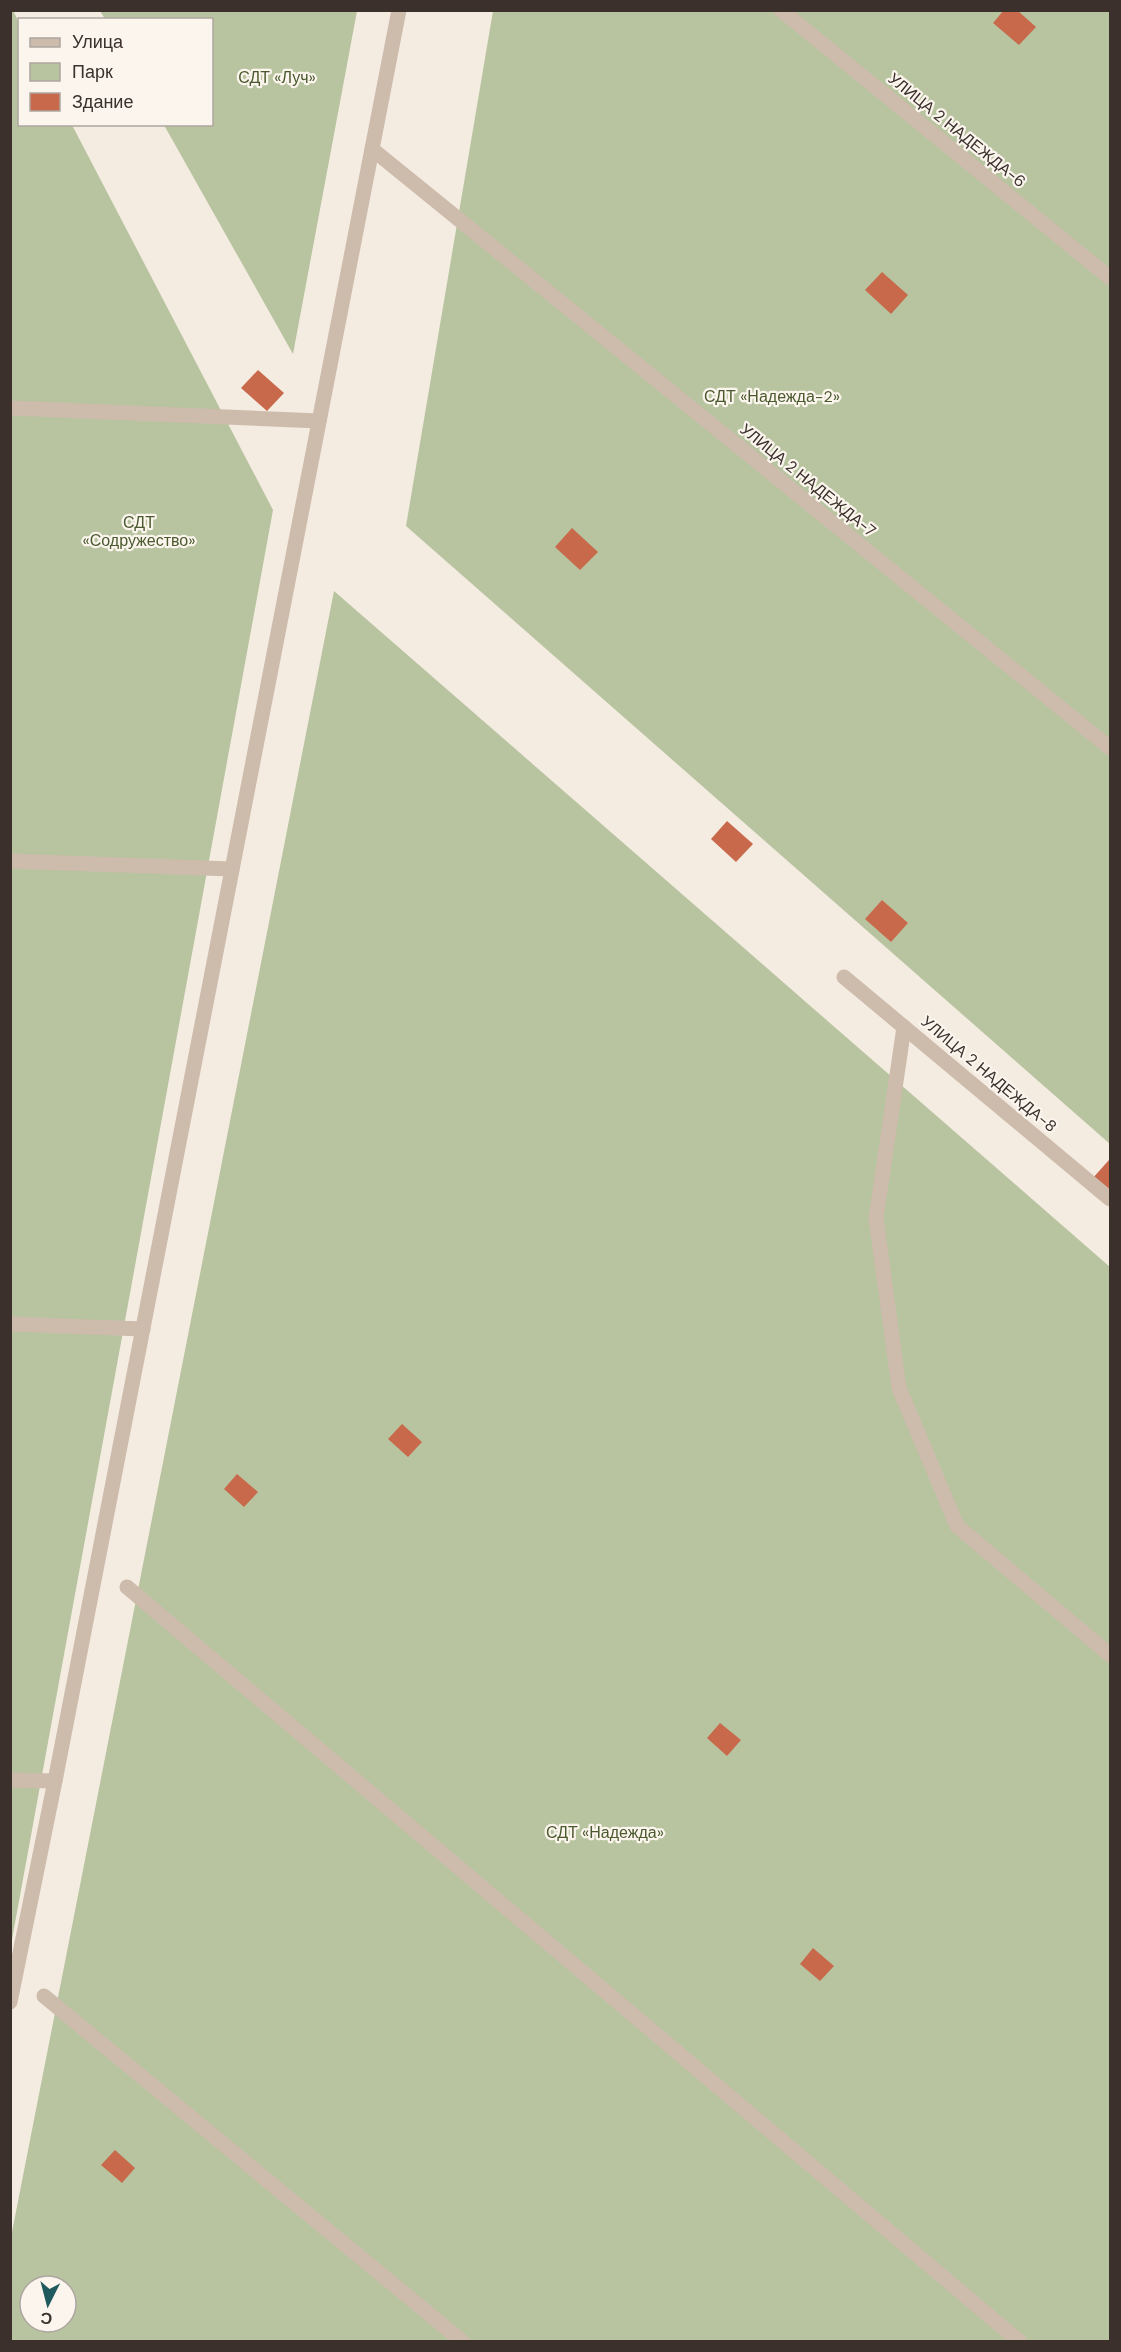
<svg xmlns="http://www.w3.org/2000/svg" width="1121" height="2352" font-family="'DM Sans',sans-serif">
  <rect width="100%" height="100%" fill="#f4ebe1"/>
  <g fill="#b8c4a0" fill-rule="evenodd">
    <polygon points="13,10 19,23 20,124 72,125 273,510 11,1945 10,11"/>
    <polygon points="100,11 357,11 293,354 164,125 212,124 212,20 105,19"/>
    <polygon points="493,11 1110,11 1110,1144 406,526"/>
    <path d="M334 591 1110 1267V2341L11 2342V2237ZM30 2286H66V2322H30Z"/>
  </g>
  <g fill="#c8694b">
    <polygon points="1004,10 1017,10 1036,27 1019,45 993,23"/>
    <polygon points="882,272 908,295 891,314 865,290"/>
    <polygon points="258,370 284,393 267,411 241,388"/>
    <polygon points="572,528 598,552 580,570 555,547"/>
    <polygon points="727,821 753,844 736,862 711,839"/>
    <polygon points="882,900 908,923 891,942 865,919"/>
    <polygon points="1109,1160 1110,1162 1110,1196 1092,1179"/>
    <polygon points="402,1424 422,1442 408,1457 388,1439"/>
    <polygon points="237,1474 258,1492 244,1507 224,1489"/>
    <polygon points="720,1723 741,1740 727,1756 707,1738"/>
    <polygon points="813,1948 834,1966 820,1981 800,1964"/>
    <polygon points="115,2150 135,2168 122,2183 101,2165"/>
  </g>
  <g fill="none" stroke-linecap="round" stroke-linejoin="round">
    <g stroke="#cdbbac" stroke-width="15">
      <polyline points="781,10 1110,278"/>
      <polyline points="372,149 1110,748"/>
      <polyline points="10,408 319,421"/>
      <polyline points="10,861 232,869"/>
      <polyline points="844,977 1110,1199"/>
      <polyline points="904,1027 876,1218 899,1388 957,1526 1110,1655"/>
      <polyline points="10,1324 143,1329"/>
      <polyline points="127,1587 1020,2342"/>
      <polyline points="10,1780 55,1781"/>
      <polyline points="44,1996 463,2342"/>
      <polyline points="10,2002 55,1781 399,10"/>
    </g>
  </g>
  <g text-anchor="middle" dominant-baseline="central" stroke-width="4.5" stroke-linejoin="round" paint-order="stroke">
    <g font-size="16" fill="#4a5a2e" stroke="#fbf5ee">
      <text x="277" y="77">СДТ «Луч»</text>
      <text x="772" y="396">СДТ «Надежда-2»</text>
      <text x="139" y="522">СДТ<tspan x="139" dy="18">«Содружество»</tspan></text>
      <text x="605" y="1832">СДТ «Надежда»</text>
    </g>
    <g font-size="16" fill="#3b302b" stroke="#fbf5ee">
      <text transform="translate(957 130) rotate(39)">УЛИЦА 2 НАДЕЖДА-6</text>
      <text transform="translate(808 480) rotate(39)">УЛИЦА 2 НАДЕЖДА-7</text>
      <text transform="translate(989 1074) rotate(40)">УЛИЦА 2 НАДЕЖДА-8</text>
    </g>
  </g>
  <rect width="1121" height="2352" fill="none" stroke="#3b302b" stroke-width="24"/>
  <rect x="18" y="18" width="195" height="108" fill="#fbf5ee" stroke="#aea6a0" stroke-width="1.5"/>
  <rect x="30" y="38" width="30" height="9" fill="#cdbbac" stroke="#aea6a0" stroke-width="1.5"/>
  <text x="72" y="48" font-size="18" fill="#3b302b">Улица</text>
  <rect x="30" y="63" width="30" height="18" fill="#b8c4a0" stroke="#aea6a0" stroke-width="1.5"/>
  <text x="72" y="78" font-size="18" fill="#3b302b">Парк</text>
  <rect x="30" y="93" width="30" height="18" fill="#c8694b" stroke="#aea6a0" stroke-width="1.5"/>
  <text x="72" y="108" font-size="18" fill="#3b302b">Здание</text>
  <g transform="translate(48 2304) rotate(186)"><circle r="28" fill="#fbf5ee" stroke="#aea6a0" stroke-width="1.5"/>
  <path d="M0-4.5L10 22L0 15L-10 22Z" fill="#1f5a5e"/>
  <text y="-9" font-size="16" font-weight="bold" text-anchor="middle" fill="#3b302b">С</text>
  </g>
</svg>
